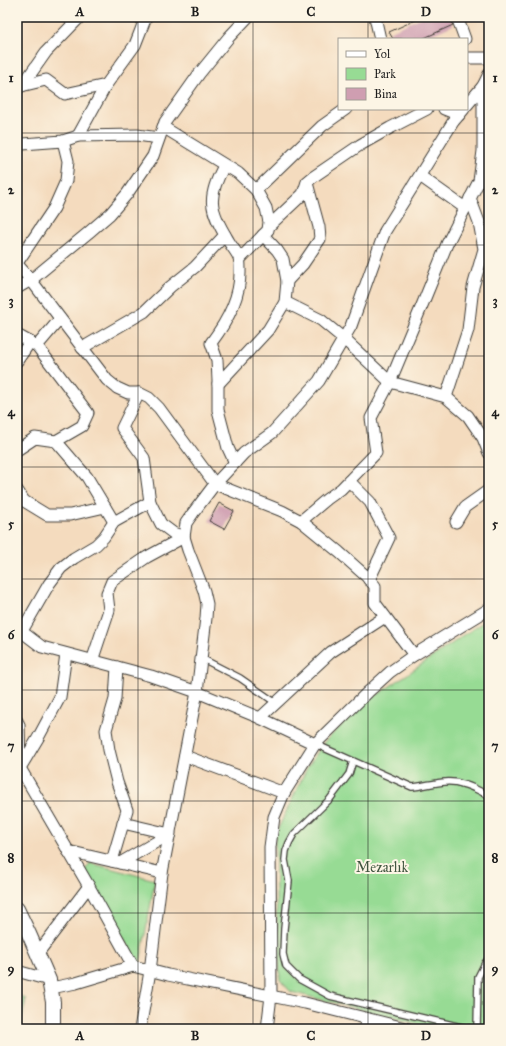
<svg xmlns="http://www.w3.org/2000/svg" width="506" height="1046" font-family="'IM FELL Great Primer',serif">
  <rect width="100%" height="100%" fill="#fcf5e5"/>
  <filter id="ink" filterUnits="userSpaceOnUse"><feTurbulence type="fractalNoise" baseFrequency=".025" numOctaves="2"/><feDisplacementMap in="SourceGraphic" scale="8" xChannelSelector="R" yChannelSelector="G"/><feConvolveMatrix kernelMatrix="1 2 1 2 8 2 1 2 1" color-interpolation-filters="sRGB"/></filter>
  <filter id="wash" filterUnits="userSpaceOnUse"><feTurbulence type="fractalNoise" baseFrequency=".012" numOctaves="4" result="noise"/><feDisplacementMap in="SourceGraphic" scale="16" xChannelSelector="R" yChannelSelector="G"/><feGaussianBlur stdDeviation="0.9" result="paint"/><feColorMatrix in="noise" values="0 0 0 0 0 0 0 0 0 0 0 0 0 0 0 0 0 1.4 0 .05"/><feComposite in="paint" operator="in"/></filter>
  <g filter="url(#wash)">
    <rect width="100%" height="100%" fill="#f4dbbe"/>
    <g fill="#97db94" stroke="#5a7c58">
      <polygon points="489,618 489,1029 438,1029 291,992 280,980 276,898 275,835 307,768 325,741 364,704"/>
      <polygon points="90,863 155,880 140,963 132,953 85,870"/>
    </g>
    <polygon fill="#79bb7e" stroke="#4a6c4d" points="17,994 26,999 20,1029 17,1029"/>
    <g id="blocks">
      <g fill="#cf9eb1">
        <polygon points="422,17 450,17 453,25 422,39 393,39 389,32"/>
        <polygon points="219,503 234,511 224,529 209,521"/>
      </g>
    </g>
  </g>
  <g filter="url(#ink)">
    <use href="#blocks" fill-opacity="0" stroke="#3c3934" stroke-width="1"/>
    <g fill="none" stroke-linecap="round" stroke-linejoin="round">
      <defs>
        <g id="service">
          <polyline points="201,658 240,678 276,703"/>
          <path d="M315 744 412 787C428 786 446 778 462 784 472 786 480 792 489 795"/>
          <polyline points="353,761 349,774 330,799 294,834 289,843 286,851 285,860 289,881 284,929 283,954 286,966 299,979 330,996 470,1029"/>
          <polyline points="477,1029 478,977 485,963 489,958"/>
        </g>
        <g id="minor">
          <polyline points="375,17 380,39"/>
          <polyline points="457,17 465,39"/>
          <polyline points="467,58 489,58"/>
          <polyline points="22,86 46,52 80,17"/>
          <polyline points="17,87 46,80 65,94 106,85"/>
          <polyline points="467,105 483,86 489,74"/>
          <polyline points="444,109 459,115"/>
          <polyline points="163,127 238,173 256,190 266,208 269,222 268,230 240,259"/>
          <polyline points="78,136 106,85 135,45 146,17"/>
          <polyline points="17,146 23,144 63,141 78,136 137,135 159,138"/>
          <path d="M224 166C207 197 209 209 228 240 231 246 237 252 239 258 240 261 240 267 240 270 241 297 227 322 211 343L217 360 218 380V410L228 448 235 463"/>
          <polyline points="420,176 465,208"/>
          <polyline points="256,190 322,126 346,109"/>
          <polyline points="269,226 303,194 307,182 313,177 360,145 390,128 427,109"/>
          <polyline points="17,263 54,208 66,181 68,161 63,141"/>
          <polyline points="17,264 31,280 107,380 117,388 128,393 139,393 149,398 159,408 215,484 282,511 301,521 339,552 367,577 375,586 375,603 414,655"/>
          <polyline points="287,281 303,264 320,239 319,227 307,183"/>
          <polyline points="17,288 31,280 88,233 110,214 127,194 153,156 165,122 199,74 229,37 248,17"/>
          <polyline points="285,302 321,320 344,339 390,382 446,397 468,416 483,438 489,453"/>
          <polyline points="17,335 37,346 88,413 82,426 56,441 35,438 17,450"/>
          <polyline points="37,346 60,319"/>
          <polyline points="82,348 144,312 170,287 195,267 225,235"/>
          <polyline points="17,361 30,342"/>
          <polyline points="218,384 268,330 285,302 287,281 283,259 277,250 263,235"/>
          <polyline points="139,393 122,428 144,458 150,502 161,524 173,533 184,537"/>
          <polyline points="446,397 468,330 473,287 484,249 479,222 470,198"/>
          <polyline points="56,441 87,477 114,522"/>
          <polyline points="349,481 370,502 389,538 369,580"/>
          <polyline points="17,490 24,501 47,515 70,515 105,507"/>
          <polyline points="301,521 327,499 341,489 376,453 371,418 390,382 423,303 447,244 479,181 483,151 483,86"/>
          <polyline points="456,522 465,507 489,490"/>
          <polyline points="17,628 42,647 151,676 197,692 260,718 315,744"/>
          <polyline points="22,631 49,584 61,568 74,558 96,545 104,537 114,522 150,502"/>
          <polyline points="92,661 109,610 107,593 112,581 147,557 184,537"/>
          <polyline points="260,718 331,652 385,617"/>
          <polyline points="17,721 19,725 20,768 87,883 133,966"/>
          <polyline points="185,756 284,793"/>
          <polyline points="20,768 38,738 60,697 66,654"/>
          <polyline points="68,851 162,873"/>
          <polyline points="112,861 127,810 117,782 109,750 106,730 115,699 117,667"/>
          <polyline points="120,863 170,834 123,823"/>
          <polyline points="38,953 89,886"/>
          <polyline points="17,971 49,980"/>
          <polyline points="51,988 76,983 133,966 168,975 305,1003 409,1029"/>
          <polyline points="140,1029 150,971 162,873 197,692 206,618 207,604 204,591 188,550 184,537 186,523 193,513 215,484 244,453 272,433 319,381 351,326 385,231 453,122 464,109"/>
          <polyline points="267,1029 271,996 270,847 274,817 284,793 315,744 368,692 390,672 414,655 489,609"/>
          <polyline points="365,1029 368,1019"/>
        </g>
        <polyline id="tertiary" points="17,909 29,934 49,980 53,1002 53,1029"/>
      </defs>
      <use href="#service" stroke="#3c3934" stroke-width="8"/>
      <use href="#minor" stroke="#3c3934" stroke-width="13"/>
      <use href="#tertiary" stroke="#3c3934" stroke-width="16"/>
      <use href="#service" stroke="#fff" stroke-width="5.5"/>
      <use href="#minor" stroke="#fff" stroke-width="11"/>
      <use href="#tertiary" stroke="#fff" stroke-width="14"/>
    </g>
  </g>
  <path fill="none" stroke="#1c1c1c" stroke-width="1" stroke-opacity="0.55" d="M138 17V1029M253 17V1029M368 17V39M368 109V1029M17 133H489M17 245H489M17 356H489M17 467H489M17 579H489M17 690H489M17 801H489M17 913H489"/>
  <g text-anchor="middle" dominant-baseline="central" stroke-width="4" stroke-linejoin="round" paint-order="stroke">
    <g font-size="14" fill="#415540" stroke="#fcf5e5">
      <text x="382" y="867">Mezarlık</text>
    </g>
  </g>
  <rect width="506" height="1046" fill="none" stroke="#fcf5e5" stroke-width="44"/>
  <rect x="338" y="38" width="130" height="72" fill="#fcf5e5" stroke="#a29e95"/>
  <rect x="346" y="51" width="20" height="6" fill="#ffffff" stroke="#a29e95"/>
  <text x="374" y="58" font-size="12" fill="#1c1c1c">Yol</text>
  <rect x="346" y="68" width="20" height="12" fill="#97db94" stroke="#a29e95"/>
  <text x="374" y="78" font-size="12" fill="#1c1c1c">Park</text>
  <rect x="346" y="88" width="20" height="12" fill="#cf9eb1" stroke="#a29e95"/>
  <text x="374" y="98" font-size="12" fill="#1c1c1c">Bina</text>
  <rect x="22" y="22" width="462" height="1002" fill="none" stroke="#1c1c1c" stroke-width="1.5"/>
  <g font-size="13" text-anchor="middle" font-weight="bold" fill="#1c1c1c">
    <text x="80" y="16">A</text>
    <text x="195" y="16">B</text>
    <text x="311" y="16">C</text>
    <text x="426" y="16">D</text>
    <text x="11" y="82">1</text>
    <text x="495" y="82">1</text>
    <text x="11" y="194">2</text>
    <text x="495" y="194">2</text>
    <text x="11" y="305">3</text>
    <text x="495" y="305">3</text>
    <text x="11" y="416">4</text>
    <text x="495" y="416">4</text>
    <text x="11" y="528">5</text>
    <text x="495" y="528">5</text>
    <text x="11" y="639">6</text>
    <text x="495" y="639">6</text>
    <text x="11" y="750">7</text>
    <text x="495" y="750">7</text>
    <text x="11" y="862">8</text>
    <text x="495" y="862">8</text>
    <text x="11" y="973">9</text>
    <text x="495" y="973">9</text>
    <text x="80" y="1040">A</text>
    <text x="195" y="1040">B</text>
    <text x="311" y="1040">C</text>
    <text x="426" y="1040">D</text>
  </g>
</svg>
